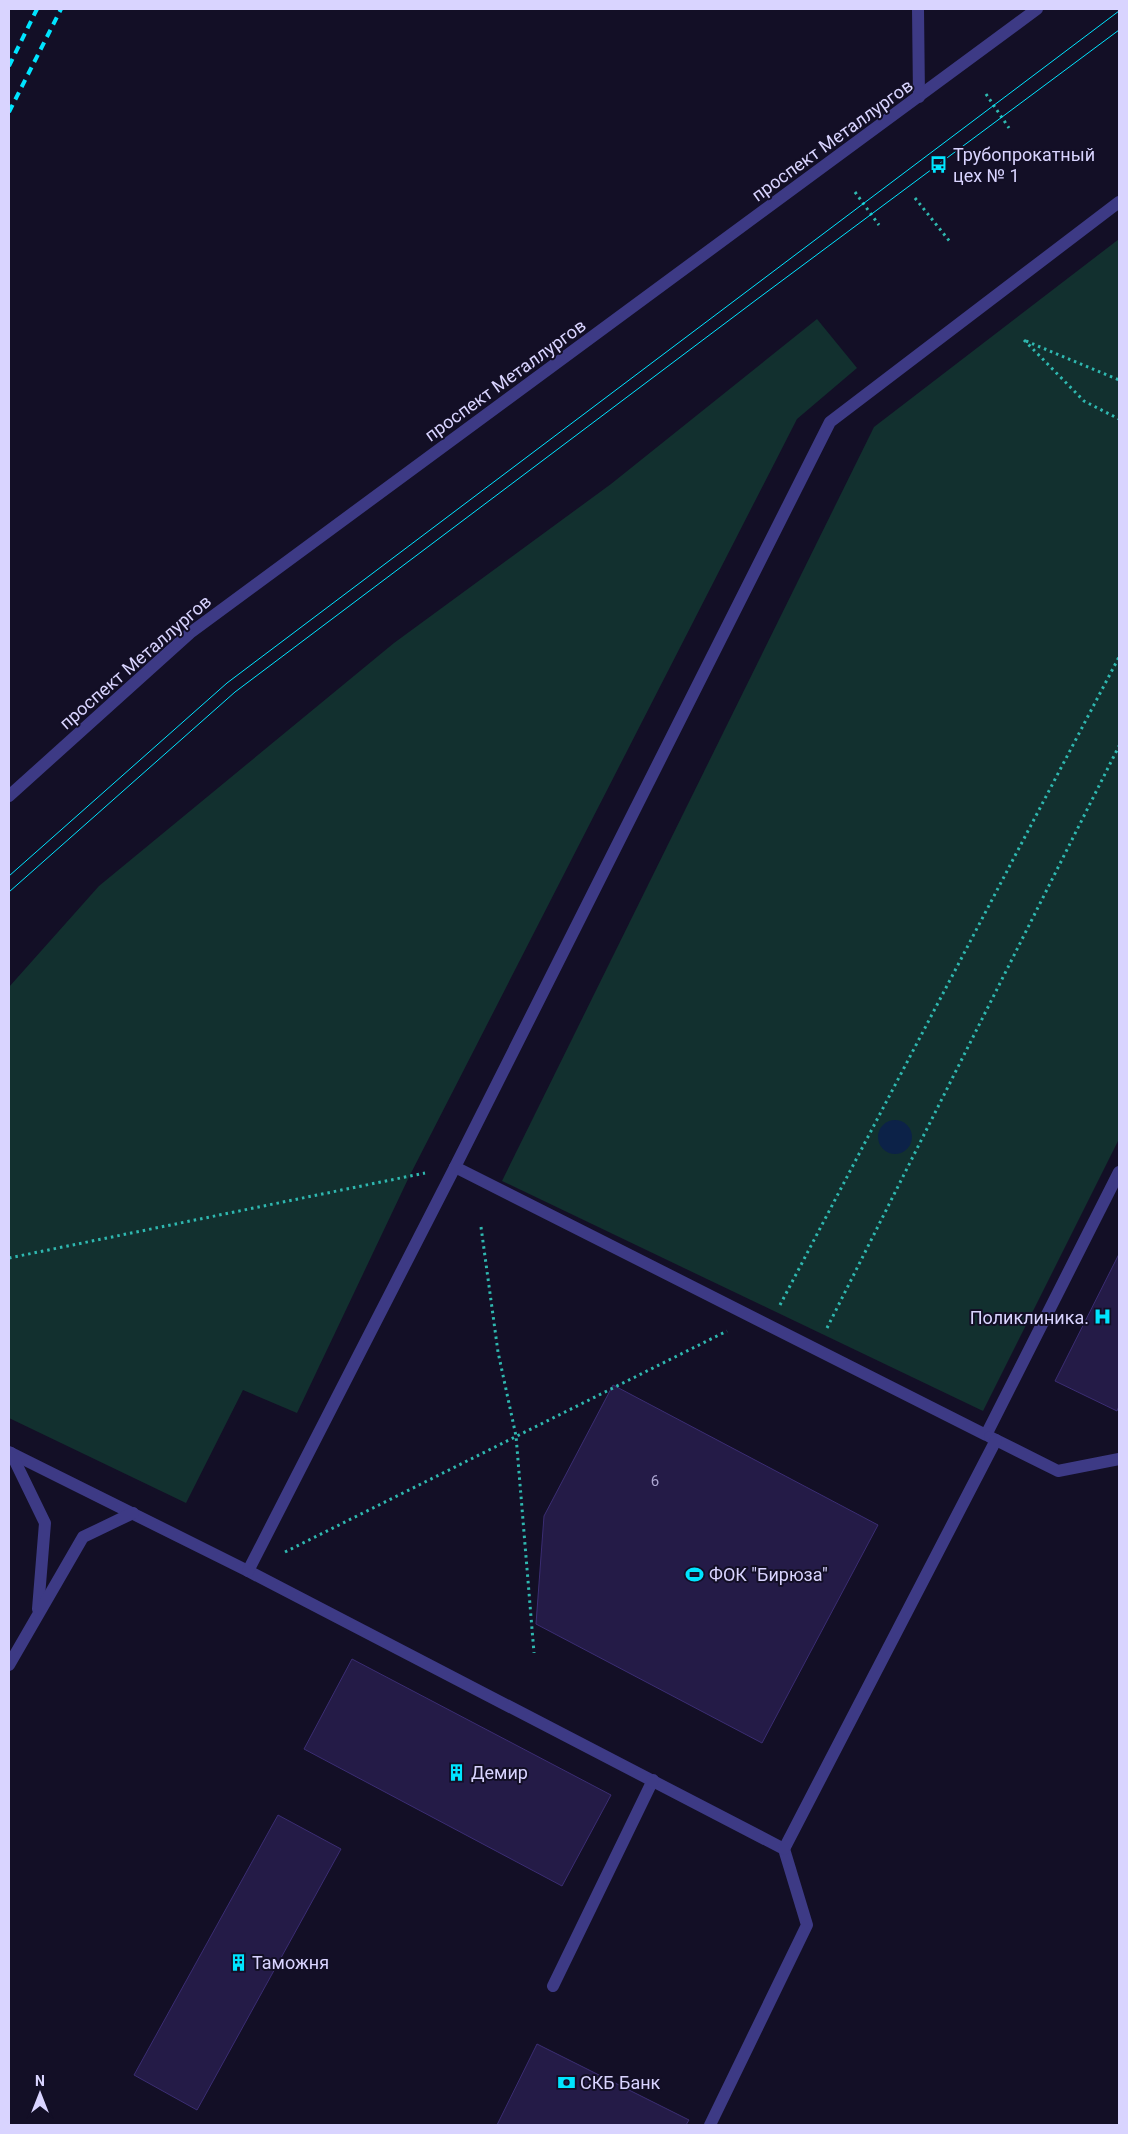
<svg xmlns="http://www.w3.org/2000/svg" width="1128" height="2134" font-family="Roboto,sans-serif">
  <rect width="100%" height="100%" fill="#130f26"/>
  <g fill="#12302f">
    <polygon points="1119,239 1119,1139 983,1411 502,1181 874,427"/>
    <polygon points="817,319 857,368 797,419 409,1177 297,1413 243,1390 186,1503 9,1418 9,987 99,886 394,643 611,484"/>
  </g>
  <circle fill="#0c2248" cx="895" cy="1137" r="17"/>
  <g fill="#241b47" stroke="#3b2d73">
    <polygon points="1119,1254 1119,1406 1117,1411 1055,1381"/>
    <polygon points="613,1385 878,1525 762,1743 536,1624 544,1516"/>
    <polygon points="352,1659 611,1795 562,1886 304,1749"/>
    <polygon points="278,1815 341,1849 197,2110 134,2075"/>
    <polygon points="537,2044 689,2120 686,2125 497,2125"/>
  </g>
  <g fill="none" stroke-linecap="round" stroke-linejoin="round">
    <g stroke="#2fb8b0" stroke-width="3" stroke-dasharray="2.5 4" stroke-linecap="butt">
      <polyline points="986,94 1009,128"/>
      <polyline points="855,192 879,225"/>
      <polyline points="915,198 951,243"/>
      <polyline points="1024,340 1084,401 1119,419"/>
      <polyline points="1026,341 1119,380"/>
      <polyline points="481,1227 498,1352 516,1436 534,1653"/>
      <polyline points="9,1258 425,1173"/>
      <polyline points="780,1305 1119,657"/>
      <polyline points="827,1328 1119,746"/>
      <polyline points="285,1552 727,1331"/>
    </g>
    <g stroke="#3d3a85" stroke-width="12">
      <polyline points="918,9 919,97"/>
      <polyline points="455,1167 986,1435 1119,1172"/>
      <polyline points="990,1437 1058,1471 1119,1459"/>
      <polyline points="9,1452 248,1571 784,1849 807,1925 710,2125"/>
      <polyline points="11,1453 45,1523 38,1609"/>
      <polyline points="248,1571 455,1167 830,422 1119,202"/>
      <polyline points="9,1665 83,1537 133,1513"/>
      <polyline points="784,1849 996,1440"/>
      <polyline points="553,1986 653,1780"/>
    </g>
    <polyline stroke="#3d3a85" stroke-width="12" points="9,796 190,633 1037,9"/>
    <g stroke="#00e5ff" stroke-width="1">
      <polyline points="9,876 227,683 1119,11"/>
      <polyline points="9,892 235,692 756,300 1119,30"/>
    </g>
    <g stroke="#00e5ff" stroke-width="4" stroke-dasharray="8 6" stroke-linecap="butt">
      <polyline points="9,66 37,9"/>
      <polyline points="9,112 61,9"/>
    </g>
  </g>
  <defs>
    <symbol id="bus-bare" viewBox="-9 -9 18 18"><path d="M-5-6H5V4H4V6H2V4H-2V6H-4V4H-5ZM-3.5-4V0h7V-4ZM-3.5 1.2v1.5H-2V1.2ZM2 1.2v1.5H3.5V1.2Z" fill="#00e5ff" stroke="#130f26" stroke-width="2.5" paint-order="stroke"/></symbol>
    <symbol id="hospital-bare" viewBox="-9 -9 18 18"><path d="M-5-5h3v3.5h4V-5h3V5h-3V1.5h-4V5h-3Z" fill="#00e5ff" stroke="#130f26" stroke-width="2.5" paint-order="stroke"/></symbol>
    <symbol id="stadium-bare" viewBox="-9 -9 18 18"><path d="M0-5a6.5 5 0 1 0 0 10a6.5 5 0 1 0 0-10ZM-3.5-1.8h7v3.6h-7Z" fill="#00e5ff" stroke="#130f26" stroke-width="2.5" paint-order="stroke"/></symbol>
    <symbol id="building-bare" viewBox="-9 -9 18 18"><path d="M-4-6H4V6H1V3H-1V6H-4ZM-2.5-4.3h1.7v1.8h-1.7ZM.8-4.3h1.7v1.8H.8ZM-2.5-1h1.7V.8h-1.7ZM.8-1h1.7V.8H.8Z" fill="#00e5ff" stroke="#130f26" stroke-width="2.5" paint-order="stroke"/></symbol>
    <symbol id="bank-bare" viewBox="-9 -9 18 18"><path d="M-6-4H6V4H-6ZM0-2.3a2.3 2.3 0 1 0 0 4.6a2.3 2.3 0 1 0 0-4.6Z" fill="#00e5ff" stroke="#130f26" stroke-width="2.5" paint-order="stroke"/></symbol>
  </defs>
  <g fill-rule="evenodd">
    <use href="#bus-bare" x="926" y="152" width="25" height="25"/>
    <use href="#hospital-bare" x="1090" y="1304" width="25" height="25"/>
    <use href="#stadium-bare" x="682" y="1562" width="25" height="25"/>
    <use href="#building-bare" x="444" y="1760" width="25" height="25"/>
    <use href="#building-bare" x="226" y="1950" width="25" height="25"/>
    <use href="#bank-bare" x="554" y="2070" width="25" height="25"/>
  </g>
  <g text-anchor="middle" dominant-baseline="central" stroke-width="4" stroke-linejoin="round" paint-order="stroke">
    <g font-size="15" fill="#aca6d1">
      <text x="655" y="1481">6</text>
    </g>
    <g font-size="18" fill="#d9d4ff" stroke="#130f26">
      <text transform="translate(832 140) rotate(-36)">проспект Металлургов</text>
      <text transform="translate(505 380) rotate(-36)">проспект Металлургов</text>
      <text transform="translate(135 662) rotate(-41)">проспект Металлургов</text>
    </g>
    <g font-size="18" fill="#d9d4ff" stroke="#130f26" text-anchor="start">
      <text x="953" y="154">Трубопрокатный<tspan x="953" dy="21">цех № 1</tspan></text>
      <text x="1089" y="1317" text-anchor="end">Поликлиника.</text>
      <text x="709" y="1574">ФОК "Бирюза"</text>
      <text x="471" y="1772">Демир</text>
      <text x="252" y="1962">Таможня</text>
      <text x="580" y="2082">СКБ Банк</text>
    </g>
  </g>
  <rect width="1128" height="2134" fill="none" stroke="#d9d4ff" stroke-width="20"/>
  <g transform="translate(40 2094)" stroke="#130f26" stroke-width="4" paint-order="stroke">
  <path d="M0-4L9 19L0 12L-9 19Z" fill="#d9d4ff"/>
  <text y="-8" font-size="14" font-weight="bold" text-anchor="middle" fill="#d9d4ff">N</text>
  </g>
</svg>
